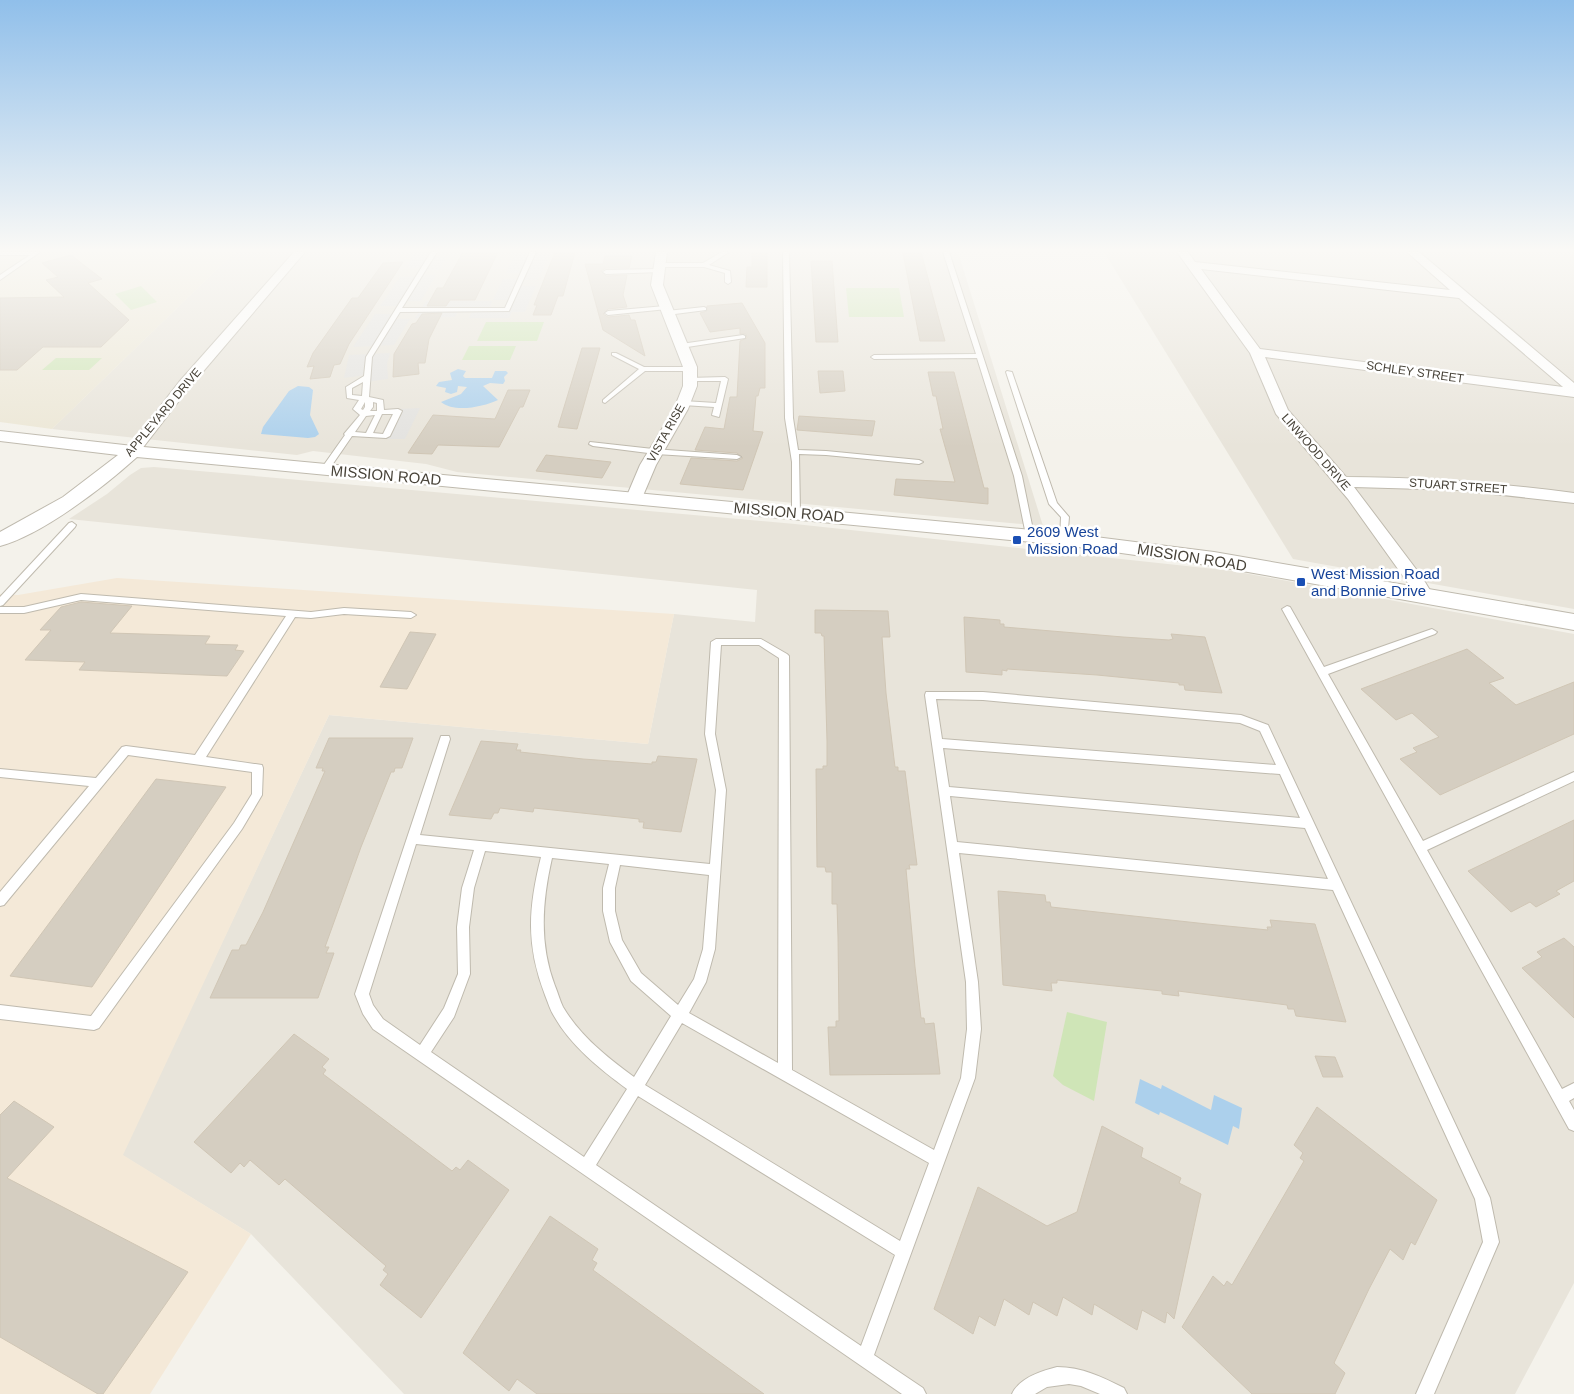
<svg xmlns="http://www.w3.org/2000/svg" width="1574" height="1394" font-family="Arial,sans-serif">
  <rect width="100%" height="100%" fill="#f4f2eb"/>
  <g fill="#e8e4da">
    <polygon points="235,252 958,252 1043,526 457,472 426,464 313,451 297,455 52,429"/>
    <polygon points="1104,252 1574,252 1574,609 1293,559"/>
    <polygon points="154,467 795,524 1233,571 1574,634 1574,1283 1515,1394 404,1394 251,1234 122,1155 329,715 648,744 674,614 755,622 757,590 69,519 107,494 130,475 141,468"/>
  </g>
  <polygon fill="#f4e9d8" points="117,578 674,614 648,744 329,715 123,1155 251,1234 150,1394 0,1394 0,594 18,595"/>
  <polygon fill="#ece7d6" points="0,252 235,252 52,429 0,422"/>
  <g fill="#cfe5b7">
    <polygon points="141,286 157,302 131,310 115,294"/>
    <polygon points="846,288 899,288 904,317 849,317"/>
    <polygon points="486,322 544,322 537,341 477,341"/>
    <polygon points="469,346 516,346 510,360 462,360"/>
    <polygon points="56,358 102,358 89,370 42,370"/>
    <polygon points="1067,1012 1107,1022 1094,1101 1063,1085 1053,1076"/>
  </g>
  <g fill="#e3e2df">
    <polygon points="416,252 434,252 432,257 447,257 439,270 423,270 424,267 406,267"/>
    <polygon points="550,253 538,280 520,280 518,286 536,286 525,312 512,312 509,318 469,318 472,311 459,310 455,317 415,318 426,301 492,301 489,310 507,310 511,300 493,300 503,279 521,279 523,273 506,273 515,254"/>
    <polygon points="436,275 421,301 404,301 401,306 380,306 400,277"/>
    <polygon points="375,314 396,314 393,319 410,319 394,345 353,347"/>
    <polygon points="390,353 387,364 388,379 366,382 366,375 344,378 349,355"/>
    <polygon points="420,408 405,439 384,439 399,409"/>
  </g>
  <g fill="#acd0ec">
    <path d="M458 369 466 371 463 376 465 378H492L495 371H506L508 373 504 377 505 381 503 384 490 383 483 386 498 400C483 407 454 413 441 402L461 394 467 387 458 386 457 392 451 394 445 392 446 388 436 386 439 382 452 380 450 373Z"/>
    <polygon points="298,386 309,387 313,390 310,415 319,434 315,437 308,438 261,434 263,427 289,391"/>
    <polygon points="1140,1079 1161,1089 1162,1085 1211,1110 1214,1095 1242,1108 1239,1129 1233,1126 1228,1145 1160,1112 1159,1115 1135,1103"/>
  </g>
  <g fill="#d5cec1" stroke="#d0c6b5">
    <polygon points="463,252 498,252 475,300 450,300 446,306 427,306 437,288 443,288"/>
    <polygon points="555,252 575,252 563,296 558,296 551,315 533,315 537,305 534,305"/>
    <polygon points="752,252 767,252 767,287 746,287 747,267 752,267"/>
    <polygon points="921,252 940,323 945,341 920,341 903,253"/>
    <polygon points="71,255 102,279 88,283 129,320 101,347 43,347 17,370 0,370 0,298 64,297 46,280 58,277 42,263"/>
    <polygon points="605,256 632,256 629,268 606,268 601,271 606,276 627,275 623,295 627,307 608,309 603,314 608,317 629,315 631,320 635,320 645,356 603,330 585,264 603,264"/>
    <polygon points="811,261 832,261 838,342 816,342"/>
    <polygon points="403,262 349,344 340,364 334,365 330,377 310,379 314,366 307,367 313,353 352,298 358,298 383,263"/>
    <polygon points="742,303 765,343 765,388 760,388 758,396 756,396 753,431 763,432 743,490 680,484 691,458 737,461 743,458 737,453 695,450 705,427 724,429 730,397 737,397 740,341 747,338 746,334 740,334 740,328 710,332 700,313 707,311 707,306"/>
    <polygon points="442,313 429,339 425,363 418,363 419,374 393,377 394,354 412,324 416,323 422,314"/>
    <polygon points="582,348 600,348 577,429 558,427"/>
    <polygon points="818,371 843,371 845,391 820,393"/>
    <polygon points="928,372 954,372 984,488 988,488 988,504 894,495 896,479 955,482 940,429 943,429 936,396 933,396"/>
    <polygon points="508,390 530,390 523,407 520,407 499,447 438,445 432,454 408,453 433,415 495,419"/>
    <polygon points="799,416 875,421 872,436 797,430"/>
    <polygon points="546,455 611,462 602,478 536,471"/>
    <polygon points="81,602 132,606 110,633 210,636 205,644 238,645 235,650 244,651 227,676 79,670 85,662 25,660 51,630 40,630 61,607"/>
    <polygon points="815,610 888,611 890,637 882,637 886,693 895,767 898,767 898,771 905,771 917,865 909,865 910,869 906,869 915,967 921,1018 924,1018 925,1024 934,1023 940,1074 830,1075 828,1027 836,1027 836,1021 839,1021 838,937 837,904 832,904 832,872 826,872 825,867 817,867 816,769 823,769 823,766 827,766 827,741 824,636 822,636 821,633 815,633"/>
    <polygon points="964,617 1000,620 1000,624 1004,624 1004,627 1123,637 1169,640 1173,639 1171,634 1205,637 1222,693 1185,690 1184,685 1179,685 1179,683 1097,675 1007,669 1007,671 1002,670 1002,675 966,672"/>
    <polygon points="410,632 436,634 407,689 380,687"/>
    <polygon points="1467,649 1504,678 1489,683 1516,705 1574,682 1574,734 1440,795 1400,759 1417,752 1413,748 1439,737 1412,713 1396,720 1361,689"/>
    <polygon points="329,738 413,738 402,768 395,768 394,772 391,772 361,847 325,947 329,947 326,953 334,953 318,998 210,998 232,950 239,950 241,945 246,945 263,912 325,771 322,771 323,768 316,768"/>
    <polygon points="481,741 518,744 516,750 521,750 520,752 583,759 652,764 652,762 656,762 658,756 697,759 681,832 643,828 644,822 639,822 639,819 534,808 533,812 500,808 498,813 494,813 491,819 449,815"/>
    <polygon points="156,779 226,787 92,987 10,976"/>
    <polygon points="1574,820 1574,881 1556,891 1560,894 1536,907 1530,902 1511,912 1468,871"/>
    <polygon points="998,891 1045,895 1046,902 1050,902 1051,907 1207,924 1268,930 1267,927 1272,927 1270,920 1315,924 1346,1022 1296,1016 1294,1009 1288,1009 1287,1005 1178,991 1179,996 1162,994 1162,991 1057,980 1057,983 1051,983 1052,991 1003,985"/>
    <polygon points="1564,938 1574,947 1574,1018 1522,968 1542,957 1537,952"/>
    <polygon points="294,1034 329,1059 322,1067 326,1070 323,1074 452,1171 456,1167 460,1170 468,1160 509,1190 421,1318 380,1285 388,1274 383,1270 386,1266 285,1179 279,1185 250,1160 244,1167 240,1163 231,1173 194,1142"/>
    <polygon points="1315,1056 1335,1057 1343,1077 1323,1077"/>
    <polygon points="14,1101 54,1127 7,1178 188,1272 103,1394 98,1394 0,1337 0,1115"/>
    <polygon points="1317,1107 1437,1200 1415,1245 1411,1242 1403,1260 1390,1249 1369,1289 1334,1363 1345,1373 1335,1394 1252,1394 1182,1327 1213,1276 1224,1286 1227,1281 1232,1285 1304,1161 1300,1158 1303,1153 1294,1145"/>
    <polygon points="1102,1126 1143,1148 1141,1157 1181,1178 1179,1183 1201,1194 1174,1319 1167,1312 1165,1323 1142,1310 1137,1330 1094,1304 1092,1315 1063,1297 1057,1316 1033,1302 1029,1315 1004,1299 995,1326 979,1316 973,1334 934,1309 978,1187 1047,1226 1077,1212"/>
    <polygon points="550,1216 598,1249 592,1260 597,1263 593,1270 764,1394 537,1394 517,1379 509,1391 463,1353"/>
  </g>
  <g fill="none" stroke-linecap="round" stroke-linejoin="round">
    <defs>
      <g id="service">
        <polygon points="0,252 40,252 0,280 0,275 30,255 0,255"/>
        <path d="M431 252H437L402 308H505L530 252H536L509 311 400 312 372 357 369 397 383 400 384 410 398 409 402 411 390 436 386 438 352 436 328 471H322L321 469 345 435 344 434 360 415 353 409 359 400 347 398 346 387 364 376 366 357ZM363 382 362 396 352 395V388ZM365 402V407L363 410 361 409ZM373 402 377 403V411H370L373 407ZM382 414H393L383 434 373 433ZM375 415 366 433 355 432 366 416Z"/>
        <polygon points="722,252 729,252 709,265 730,271 731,282 728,284 725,282 725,273 704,267 660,267 657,265 660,263 703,263"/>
        <polygon points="783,252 789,252 793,418 798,450 826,451 919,460 923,462 919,464 826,455 799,454 800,513 796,515 792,513 792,462 785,418"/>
        <polygon points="943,252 949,252 1022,476 1034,535 1033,537 1027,537 1026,535 1014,476 977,358 874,359 871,357 874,355 976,354"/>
        <polygon points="658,269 661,271 660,272 606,274 603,272 606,270"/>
        <polygon points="665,306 668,308 667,309 608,315 605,313 608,311"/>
        <polygon points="704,307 706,308 706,310 667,315 664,313 667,311"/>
        <polygon points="743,335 745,336 745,338 681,348 678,346 681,344"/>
        <polygon points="612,353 616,353 644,367 690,367 693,369 690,371 645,371 605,403 603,402 603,400 639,369 612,355"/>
        <polygon points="1007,371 1012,372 1057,503 1069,517 1067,541 1064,542 1060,539 1061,517 1049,504 1006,372"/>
        <polygon points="725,377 728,379 719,417 712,415 714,407 683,405 679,403 683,401 716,403 721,381 690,381 687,379 688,378"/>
        <polygon points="590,442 653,449 737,455 741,457 737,459 656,454 593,446 589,444"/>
        <polygon points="72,522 76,525 75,527 3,605 0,606 0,597 69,523"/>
        <polygon points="81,594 311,612 344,608 411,612 416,615 411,618 344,614 311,618 295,617 206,757 262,765 263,768 262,795 242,829 99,1028 94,1030 0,1019 0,1005 91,1016 234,823 252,794 252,772 128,755 4,905 0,906 0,892 89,786 0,777 0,769 96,778 122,747 126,746 195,755 286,616 81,600 24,613 0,613 0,607 24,607"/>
        <polygon points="1287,606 1290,607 1324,667 1429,630 1432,629 1437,632 1435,634 1328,674 1423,841 1574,772 1574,781 1427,850 1562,1089 1574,1083 1574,1098 1569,1101 1574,1110 1574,1131 1569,1129 1282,609"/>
        <path d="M716 639H761L787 654 789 656 792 1070 934 1150 961 1078 967 1029 966 982 925 695 926 692H983L1241 715 1268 725 1490 1198 1499 1242 1434 1394H1416L1483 1242 1475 1199 1333 890 959 853 978 982 981 1029 975 1078 874 1355 923 1388 926 1394H902L373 1029 363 1014 355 994 441 736H449L450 739 420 835 710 864 716 790 705 734 711 642ZM721 645H759L779 658 778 1063 689 1013 706 982 715 949 726 790 715 734ZM936 699 983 700 1240 723 1260 731 1276 765 942 739ZM943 748 1280 774 1300 818 949 787ZM950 796 1305 828 1328 879 957 842ZM416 844 474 850 462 888 457 927 458 974 444 1008 420 1045 383 1019 373 1005 369 994ZM485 851 541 857C528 909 526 945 545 995 548 1002 550 1010 554 1016 571 1046 600 1069 627 1089L584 1157 431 1052 454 1017 470 974 469 927 474 888ZM552 858 609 864 603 888V911L610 942 631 981 671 1016 634 1077C608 1058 580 1036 563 1007 560 1001 558 993 555 986 539 944 542 902 552 858ZM620 865 709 875 703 949 694 979 678 1005 641 973 622 940 615 911V888ZM682 1023 929 1163 900 1241 645 1085ZM638 1096 895 1255 861 1346 596 1165Z"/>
        <path d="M1057 1367C1082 1367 1102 1377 1124 1388L1127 1394H1100L1081 1386 1069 1384 1047 1387 1035 1394H1012C1019 1378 1041 1371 1057 1367Z"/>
      </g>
      <g id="minor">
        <polygon points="294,252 305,252 189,388 138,454 128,454 125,451 128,448 179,382"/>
        <polygon points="656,252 667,252 663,285 697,367 697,386 688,409 656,465 642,498 634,503 626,498 640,465 674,409 683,386 683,367 651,285"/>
        <path d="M1177 252H1188L1195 262 1450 290 1407 252H1419L1574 383V397L1265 357 1288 410 1346 477C1423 477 1498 483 1574 493V503L1458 490 1354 487 1422 577 1434 597 1431 601 1425 603 1419 601 1408 583 1348 499 1276 414 1250 353ZM1201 269 1459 298 1563 387 1260 349Z"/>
      </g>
      <path id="tertiary" d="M0 431 133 446 1064 533 1214 552 1574 614V630L1214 566 1064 545 137 457C105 486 42 535 0 546V532L63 497 118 455 0 441Z"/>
    </defs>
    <use href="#service" stroke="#bfbaae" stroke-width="2"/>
    <use href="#minor" stroke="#bfbaae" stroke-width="2"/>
    <use href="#tertiary" stroke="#bfbaae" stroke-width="2"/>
    <use href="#service" fill="#fff" fill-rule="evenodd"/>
    <use href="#minor" fill="#fff" fill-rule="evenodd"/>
    <use href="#tertiary" fill="#fff" fill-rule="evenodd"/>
  </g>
  <linearGradient id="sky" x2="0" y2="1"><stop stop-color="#90bfea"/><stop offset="0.56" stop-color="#faf9f6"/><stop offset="1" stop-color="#faf9f6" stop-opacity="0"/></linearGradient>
  <rect width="1574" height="447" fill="url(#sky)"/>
  <g fill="#1a4fb4" stroke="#fff" stroke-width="2">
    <rect x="1012" y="535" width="10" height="10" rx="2.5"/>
    <rect x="1296" y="577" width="10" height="10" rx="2.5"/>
  </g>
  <g text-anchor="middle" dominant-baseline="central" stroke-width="5" stroke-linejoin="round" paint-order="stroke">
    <g font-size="12" fill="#484339" stroke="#fff">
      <text transform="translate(1415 372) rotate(8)">SCHLEY STREET</text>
      <text transform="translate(163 412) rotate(-50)">APPLEYARD DRIVE</text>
      <text transform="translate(666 433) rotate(-61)">VISTA RISE</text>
      <text transform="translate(1316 452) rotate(49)">LINWOOD DRIVE</text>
      <text transform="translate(1458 486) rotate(4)">STUART STREET</text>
    </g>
    <g font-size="15" fill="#484339" stroke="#fff">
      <text transform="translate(386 475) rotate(5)">MISSION ROAD</text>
      <text transform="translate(789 512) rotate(5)">MISSION ROAD</text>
      <text transform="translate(1192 557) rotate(9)">MISSION ROAD</text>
    </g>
    <g font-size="15" fill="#164399" stroke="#fff" text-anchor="start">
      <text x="1027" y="531">2609 West<tspan x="1027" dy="17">Mission Road</tspan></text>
      <text x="1311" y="573">West Mission Road<tspan x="1311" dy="17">and Bonnie Drive</tspan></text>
    </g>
  </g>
</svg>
